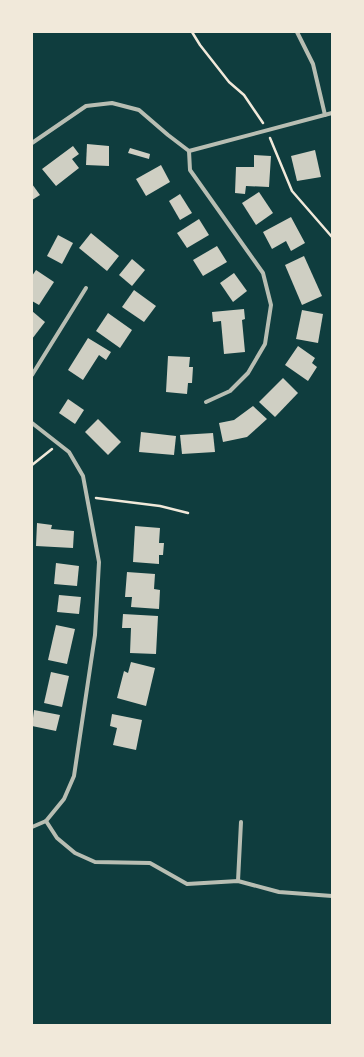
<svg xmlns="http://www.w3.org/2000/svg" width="364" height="1057" font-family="Signika,sans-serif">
  <rect width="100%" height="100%" fill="#0f3d3e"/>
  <g fill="#cfcfc3">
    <polygon points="87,144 109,146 109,166 86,165"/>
    <polygon points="73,146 79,154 72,159 79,168 56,186 42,169"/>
    <polygon points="130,148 150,154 149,159 128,153"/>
    <polygon points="315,150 321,177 297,181 291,156"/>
    <polygon points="254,155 271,156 269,187 246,186 245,194 235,193 236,167 254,167"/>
    <polygon points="161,165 170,182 146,196 136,179"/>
    <polygon points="32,184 40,195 32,200"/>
    <polygon points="259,192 273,213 256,225 242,203"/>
    <polygon points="180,194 192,213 180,220 169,201"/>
    <polygon points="291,217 305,243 291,251 286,241 272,249 263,232"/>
    <polygon points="199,219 209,235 187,248 177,233"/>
    <polygon points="91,233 119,256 107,271 79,248"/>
    <polygon points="58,235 73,243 62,264 47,256"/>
    <polygon points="217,246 227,262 203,276 193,260"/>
    <polygon points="304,256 322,296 302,305 285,265"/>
    <polygon points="132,259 145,270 132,286 119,275"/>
    <polygon points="36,270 54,282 39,305 32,301 32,276"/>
    <polygon points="234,273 247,291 233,302 220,283"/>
    <polygon points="134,290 156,306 144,322 122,307"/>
    <polygon points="244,309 245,319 242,320 245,352 224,354 221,321 213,322 212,312"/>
    <polygon points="302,310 323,314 318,343 296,339"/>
    <polygon points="32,311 45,322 32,339"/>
    <polygon points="108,313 132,330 120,348 96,331"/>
    <polygon points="88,338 111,352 106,360 99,355 83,380 68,370"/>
    <polygon points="298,346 315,358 312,363 317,367 308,381 285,365"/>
    <polygon points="168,356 190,357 189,367 193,367 192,383 188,383 187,394 166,392"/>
    <polygon points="283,378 298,393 275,417 259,402"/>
    <polygon points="68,399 84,410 75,424 59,413"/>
    <polygon points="253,406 267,419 247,437 223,442 219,423 234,420"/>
    <polygon points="98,419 121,442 108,455 85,432"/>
    <polygon points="141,432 176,436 174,455 139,452"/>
    <polygon points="213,433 215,452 182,454 180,435"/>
    <polygon points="37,523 52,525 51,529 74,531 73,548 36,546"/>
    <polygon points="135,526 160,528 159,543 164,543 163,555 159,555 159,564 133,562"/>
    <polygon points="56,563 79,566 77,586 54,584"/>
    <polygon points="127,572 155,574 154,589 160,590 159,609 131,607 132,597 125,597"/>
    <polygon points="59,595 81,597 79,614 57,612"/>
    <polygon points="123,614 158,616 156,654 130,653 131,628 122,628"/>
    <polygon points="56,625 75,629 67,664 48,660"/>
    <polygon points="131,662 155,668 146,706 117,698 124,671 128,673"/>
    <polygon points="51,672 69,676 62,707 44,703"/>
    <polygon points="34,710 60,715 56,731 32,726"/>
    <polygon points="112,714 142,720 136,750 113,745 117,728 110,726"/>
  </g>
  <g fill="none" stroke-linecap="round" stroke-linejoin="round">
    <g stroke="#f1e9da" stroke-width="2.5">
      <polyline points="192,32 200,45 229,82 244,95 263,123"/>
      <polyline points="270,138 292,191 332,237"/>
      <polyline points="32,465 52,449"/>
      <polyline points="96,498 160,506 188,513"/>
    </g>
    <g stroke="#b8beb3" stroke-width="4">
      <polyline points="297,32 313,64 325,115"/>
      <polyline points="32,143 86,106 112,103 139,110 168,135 189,151"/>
      <polyline points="189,151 190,170 263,273 271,305 265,344 248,373 230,391 206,402"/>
      <polyline points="189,151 332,113"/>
      <polyline points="32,375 86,288"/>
      <polyline points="32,423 69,452 83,476 99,562 95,635 74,776 64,799 46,821 32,827"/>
      <polyline points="46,821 57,838 75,853 95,862 150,863 187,884 238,881 279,892 332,896"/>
      <polyline points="238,881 241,822"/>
    </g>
  </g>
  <rect width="364" height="1057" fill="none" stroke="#f1e9da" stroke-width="66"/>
</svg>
